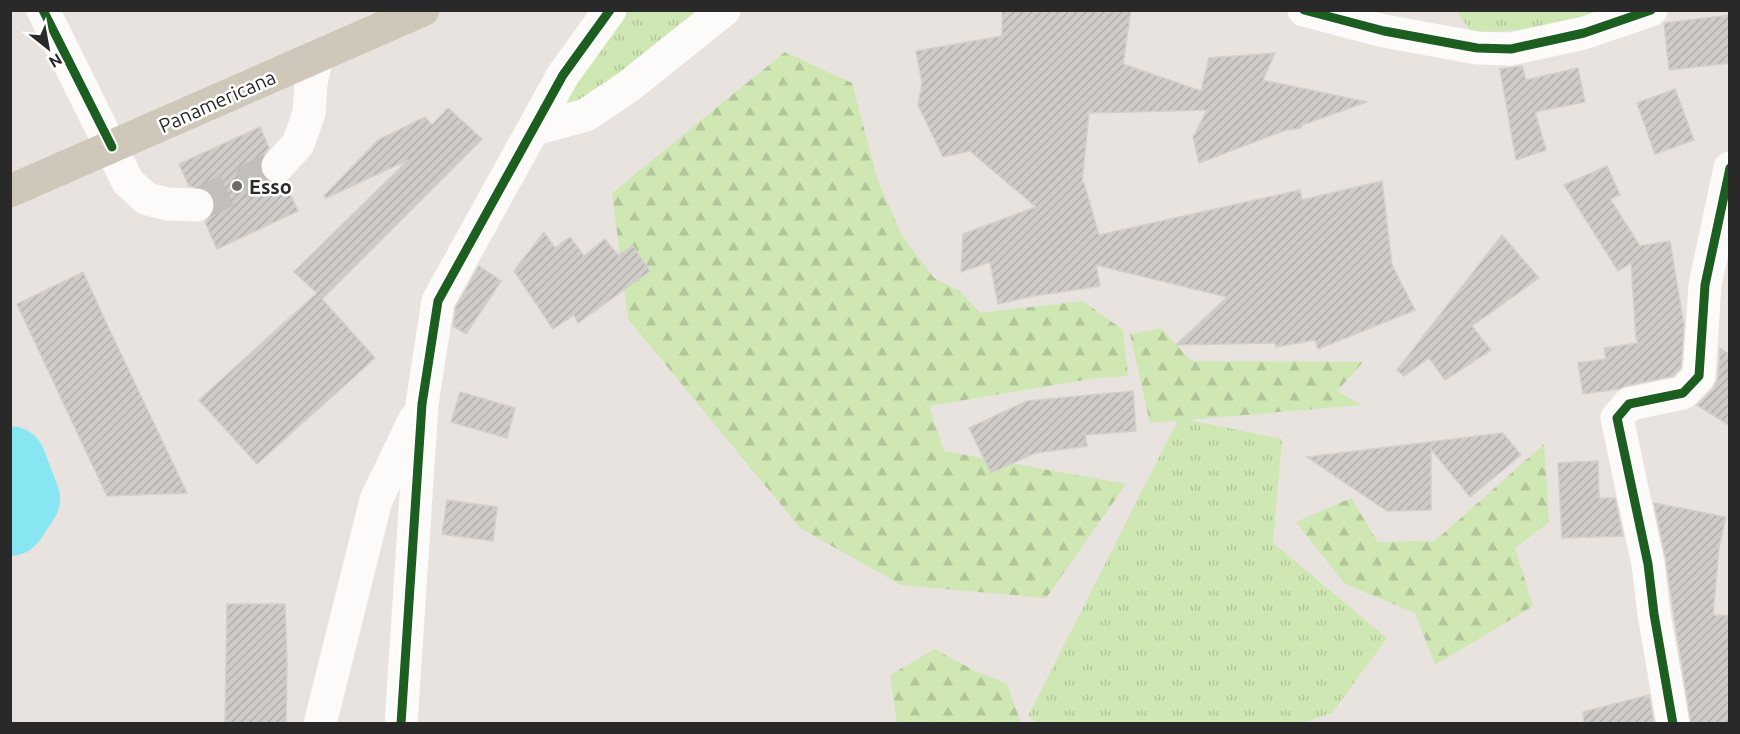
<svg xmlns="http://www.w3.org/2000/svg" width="1740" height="734" font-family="Ubuntu,sans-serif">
  <defs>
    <pattern id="grass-tufts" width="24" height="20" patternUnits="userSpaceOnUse" patternTransform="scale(1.5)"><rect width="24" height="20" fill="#cfe7b3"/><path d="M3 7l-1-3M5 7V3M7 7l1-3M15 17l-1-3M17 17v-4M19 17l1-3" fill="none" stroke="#b2c69a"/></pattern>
    <pattern id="forest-firs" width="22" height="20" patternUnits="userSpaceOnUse" patternTransform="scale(1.5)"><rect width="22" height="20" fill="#cfe7b3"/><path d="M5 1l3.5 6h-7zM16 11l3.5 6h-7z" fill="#b2c69a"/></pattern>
    <pattern id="building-hatch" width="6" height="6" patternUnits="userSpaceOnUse" patternTransform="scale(1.5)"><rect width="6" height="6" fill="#cecbc8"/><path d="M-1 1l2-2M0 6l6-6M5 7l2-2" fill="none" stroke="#b1aeac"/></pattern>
  </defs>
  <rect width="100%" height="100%" fill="#e8e3de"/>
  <g fill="url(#grass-tufts)">
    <polygon points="618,11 706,11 588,103 568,105 562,98"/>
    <polygon points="1456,11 1615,11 1565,27 1472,33"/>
    <polygon points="1179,418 1282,439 1273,543 1387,638 1332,713 1300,724 1039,724 1028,716"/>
  </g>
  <g fill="url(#forest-firs)">
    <polygon points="785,52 852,83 877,178 901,234 934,278 960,291 980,313 1083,301 1123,330 1128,376 1096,378 929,406 944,451 1126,484 1046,598 901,585 800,528 628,319 612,193"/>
    <polygon points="1161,328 1191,361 1363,362 1337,391 1362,405 1150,423 1130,334"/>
    <polygon points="1544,444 1549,522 1515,548 1533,606 1435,665 1415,613 1345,584 1296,522 1351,498 1378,542 1435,541"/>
    <polygon points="935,649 973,670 1007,684 1021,723 897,723 890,675"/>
  </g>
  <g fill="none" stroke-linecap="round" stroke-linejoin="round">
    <polyline stroke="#88e6f3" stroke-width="72" points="10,462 24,499 10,520"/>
  </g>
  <g fill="url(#building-hatch)" stroke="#d3cfca" stroke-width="1.5">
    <polygon points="1002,10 1131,10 1123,64 1201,91 1209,58 1275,53 1263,80 1367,102 1302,125 1301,128 1286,130 1199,163 1193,137 1207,110 1089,113 1082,182 1084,183 1099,235 1300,190 1302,200 1382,181 1392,265 1415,310 1318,349 1315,340 1276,347 1275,343 1176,345 1227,297 1096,265 1100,286 1033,296 998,304 990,262 961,272 963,234 1036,207 970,151 943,157 918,105 922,83 916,51 1002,36"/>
    <polygon points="1730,15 1730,63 1669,70 1664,23"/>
    <polygon points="1522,66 1526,80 1578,68 1585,102 1535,112 1546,150 1516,160 1500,69"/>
    <polygon points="1675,89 1694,140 1655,154 1637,103"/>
    <polygon points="448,108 482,139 322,299 375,358 257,464 199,400 317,293 294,272 408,160 326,198 324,196 378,140 425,117 432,125"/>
    <polygon points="260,127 269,148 260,161 260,172 265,179 273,184 285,183 298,211 217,249 205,222 213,214 216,205 214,197 206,189 189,186 179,164"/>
    <polygon points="1607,166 1620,195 1610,199 1640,246 1670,241 1684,326 1681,368 1673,376 1625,386 1619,389 1583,394 1578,363 1606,359 1604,348 1638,343 1636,338 1631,263 1618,271 1564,185"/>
    <polygon points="544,232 555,248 570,237 584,256 605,239 618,255 633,246 650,271 578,323 574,315 553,329 514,271"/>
    <polygon points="1502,235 1539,278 1472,326 1491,350 1445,380 1429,358 1404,376 1397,370"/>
    <polygon points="479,266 501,281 466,334 453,326 456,307"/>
    <polygon points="83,272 110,331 187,493 107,496 17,304"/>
    <polygon points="1720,348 1730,355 1730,426 1697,405 1713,389 1718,378"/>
    <polygon points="1133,391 1136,431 1085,435 1087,446 1035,453 991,473 969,428 1027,401"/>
    <polygon points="460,392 515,408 507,438 451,422"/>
    <polygon points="1503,433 1521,455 1470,497 1431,449 1431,510 1387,511 1307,457"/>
    <polygon points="1598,461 1599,498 1615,498 1623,536 1562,538 1558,463"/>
    <polygon points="447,500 497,507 493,541 442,534"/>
    <polygon points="1654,503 1726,517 1719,547 1713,615 1730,616 1730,723 1691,723 1673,611 1666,560"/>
    <polygon points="227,604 285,604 287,662 286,723 225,723"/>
    <polygon points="1649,695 1654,723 1584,723 1583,712"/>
  </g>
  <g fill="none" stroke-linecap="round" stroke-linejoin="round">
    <polyline stroke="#c2beba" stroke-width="33" stroke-dasharray="33 16" stroke-linecap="butt" points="197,205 278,166"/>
    <g stroke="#fcfbfa" stroke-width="33">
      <polyline points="43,10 128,182 147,199 168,204 197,205"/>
      <polyline points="1304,10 1384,31 1477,48 1511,49 1584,33 1651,10"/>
      <polyline points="534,129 586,115 629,86 724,10"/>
      <polyline points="278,166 298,144 309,113 311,84 317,56"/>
      <polyline points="320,724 376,500 415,419"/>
      <polyline points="401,724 422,404 438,301 563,75 610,10"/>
      <polyline points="1673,724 1654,614 1648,564 1617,418 1629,404 1683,393 1699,376 1705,285 1730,168"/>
    </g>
    <polyline stroke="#cfc7b9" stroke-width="33" points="10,191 423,10"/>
    <defs>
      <g id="cycleway">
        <polyline points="43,10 112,147"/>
        <polyline points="1304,10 1384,31 1477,48 1511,49 1584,33 1651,10"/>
        <polyline points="401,724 422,404 438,301 563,75 610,10"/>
        <polyline points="1673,724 1654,614 1648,564 1617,418 1629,404 1683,393 1699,376 1705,285 1730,168"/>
      </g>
    </defs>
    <use href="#cycleway" stroke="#fff" stroke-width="13"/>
    <use href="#cycleway" stroke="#1b5e20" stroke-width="9"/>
  </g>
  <circle fill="#6c6a68" stroke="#fff" stroke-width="2" cx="237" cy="186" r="6"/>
  <g text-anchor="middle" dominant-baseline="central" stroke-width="5" stroke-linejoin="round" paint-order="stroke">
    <g font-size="20" fill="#292929" stroke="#fff">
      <text transform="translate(217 101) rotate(-24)">Panamericana</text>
    </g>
    <g font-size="20" font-weight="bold" fill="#292929" stroke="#fff" text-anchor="start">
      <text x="249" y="186">Esso</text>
    </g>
  </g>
  <rect width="1740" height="734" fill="none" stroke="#292929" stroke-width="24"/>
  <g transform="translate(48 48) rotate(149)" stroke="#ffffff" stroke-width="4.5" paint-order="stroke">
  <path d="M0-4.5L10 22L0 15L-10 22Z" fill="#292929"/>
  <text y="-9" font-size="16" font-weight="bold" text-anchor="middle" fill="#292929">N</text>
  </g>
</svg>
